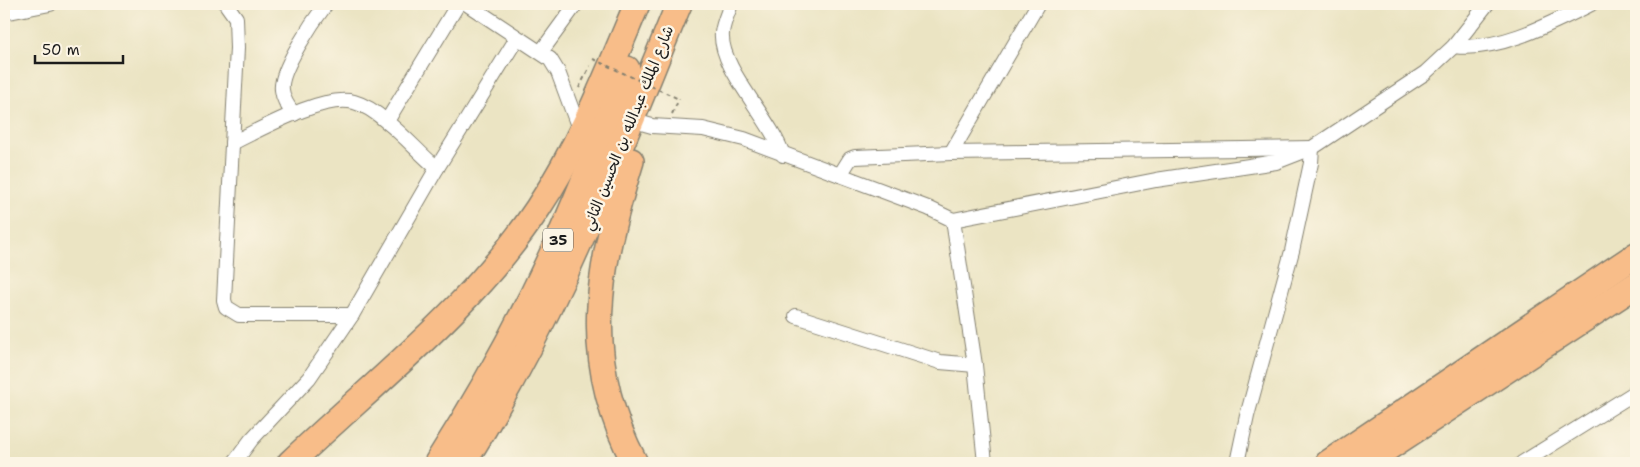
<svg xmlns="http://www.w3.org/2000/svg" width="1640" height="467" font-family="'Shantell Sans','Playpen Sans Arabic',sans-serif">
  <rect width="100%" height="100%" fill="#fcf5e5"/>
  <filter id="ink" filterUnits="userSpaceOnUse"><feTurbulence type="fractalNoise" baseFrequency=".02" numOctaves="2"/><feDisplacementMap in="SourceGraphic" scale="10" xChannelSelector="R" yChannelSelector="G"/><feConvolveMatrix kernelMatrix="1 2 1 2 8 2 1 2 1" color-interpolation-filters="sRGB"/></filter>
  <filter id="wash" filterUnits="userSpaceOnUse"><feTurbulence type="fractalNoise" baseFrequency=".0096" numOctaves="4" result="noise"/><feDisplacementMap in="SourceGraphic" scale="20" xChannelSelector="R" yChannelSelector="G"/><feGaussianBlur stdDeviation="1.12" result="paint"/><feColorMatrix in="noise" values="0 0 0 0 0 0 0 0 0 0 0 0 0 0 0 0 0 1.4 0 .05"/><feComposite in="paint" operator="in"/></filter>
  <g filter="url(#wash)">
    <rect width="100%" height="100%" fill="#ebe4c3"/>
  </g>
  <g filter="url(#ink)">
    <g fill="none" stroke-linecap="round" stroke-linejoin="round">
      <defs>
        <g id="street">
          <polyline points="226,4 236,18 237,48 224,300 226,307 239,315 352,315"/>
          <polyline points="467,4 550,59 558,72 581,134"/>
          <path d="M731 4C728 13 723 23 722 33 719 68 770 117 783 155"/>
          <polyline points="1038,4 951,153 1312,148 1311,163 1292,251 1247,416 1237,463"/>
          <polyline points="4,13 50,4"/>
          <path d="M1454 46C1498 52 1552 23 1591 4"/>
          <polyline points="541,52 576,4"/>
          <path d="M294 114C288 107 283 100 282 90 279 71 314 20 326 4"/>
          <polyline points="631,120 652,126 703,129 744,139 928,208 953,220 1156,180 1276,162 1312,148 1425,73 1454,46 1487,4"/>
          <polyline points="387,121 458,4"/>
          <path d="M232 143C261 129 323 94 354 102 365 105 378 114 387 122 405 136 420 154 437 168"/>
          <polyline points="840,175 850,159 855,157 951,153"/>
          <polyline points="953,220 975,365 985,463"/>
          <polyline points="796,316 940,362 975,365"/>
          <polyline points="234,463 251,440 309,378 352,315 437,168 517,38"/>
          <polyline points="1522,463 1636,392"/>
        </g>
        <g id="highway">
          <path d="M631 161C598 268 579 358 635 463"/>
          <path d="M290 463C375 382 473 307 538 208 580 145 608 73 637 4"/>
          <path d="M437 463C479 397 518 328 551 256 580 195 603 132 627 69"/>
          <path d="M463 463C555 319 614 161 679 4"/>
          <polyline points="1328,463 1636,255"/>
          <polyline points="1365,463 1636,285"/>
        </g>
      </defs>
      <use href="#street" stroke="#848070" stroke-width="16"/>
      <use href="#highway" stroke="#848070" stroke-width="28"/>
      <g stroke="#848070" stroke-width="2" stroke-dasharray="4 4" stroke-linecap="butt">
        <polyline points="579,88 590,66"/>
        <polyline points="672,114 679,99"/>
      </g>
      <use href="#street" stroke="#fff" stroke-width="14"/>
      <use href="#highway" stroke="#f8bd89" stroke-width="25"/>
      <polyline stroke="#848070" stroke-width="2" stroke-dasharray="4 4" stroke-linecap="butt" points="593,59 679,99"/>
    </g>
  </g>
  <g text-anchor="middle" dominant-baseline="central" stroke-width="5" stroke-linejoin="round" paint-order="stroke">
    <rect fill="#fcf5e5" stroke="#5f5d58" stroke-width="1" x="543" y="228.5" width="30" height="23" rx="4"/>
    <g font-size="14" font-weight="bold" fill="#1c1c1c">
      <text x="558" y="240">35</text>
    </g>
    <g font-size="15" fill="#1c1c1c" stroke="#fcf5e5">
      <text transform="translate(628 128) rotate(-68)">شارع الملك عبدالله بن الحسين الثاني</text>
    </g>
  </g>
  <rect width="1640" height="467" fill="none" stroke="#fcf5e5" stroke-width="20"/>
  <path d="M35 55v8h88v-8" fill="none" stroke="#1c1c1c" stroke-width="2.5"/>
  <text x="42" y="55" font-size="15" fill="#1c1c1c" stroke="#fcf5e5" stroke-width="4" paint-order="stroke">50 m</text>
</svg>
